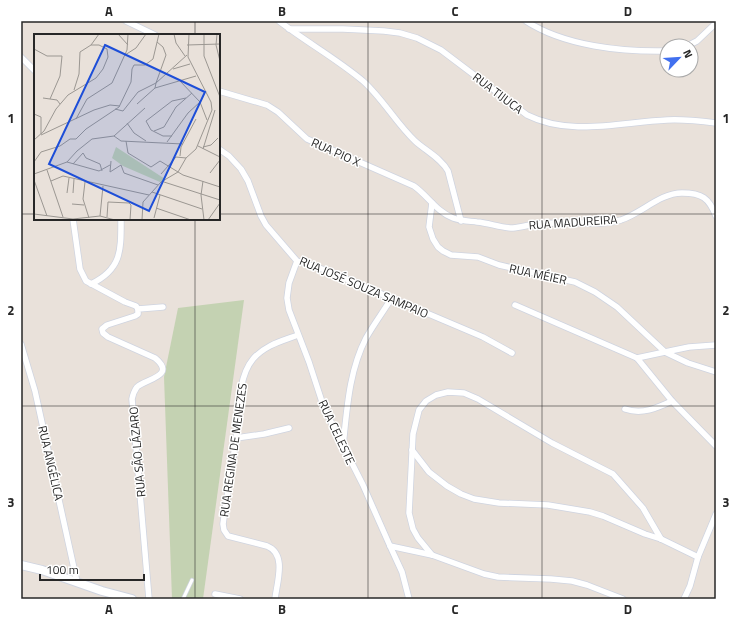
<svg xmlns="http://www.w3.org/2000/svg" width="737" height="620" font-family="'Titillium Web',sans-serif">
  <rect width="100%" height="100%" fill="#e9e1da"/>
  <polygon fill="#c4d2b2" points="244,300 203,599 172,599 164,377 178,308"/>
  <g fill="none" stroke-linecap="round" stroke-linejoin="round">
    <defs>
      <polyline id="lane" points="183,599 192,580"/>
      <g id="street">
        <polyline points="126,21 155,35"/>
        <path d="M279 21C306 42 337 59 363 81 383 99 396 123 415 141 426 151 441 158 448 171L461 221"/>
        <path d="M526 21C564 46 622 52 667 51"/>
        <path d="M289 29H343L384 31 400 33 417 38 441 50 527 115C571 137 621 122 667 120 684 119 700 121 716 123"/>
        <polyline points="687,46 697,41 716,23"/>
        <polyline points="21,57 35,71"/>
        <path d="M219 91 267 105 278 112 307 139 414 186C428 196 437 212 453 218 461 221 469 221 477 222 489 223 501 228 513 228 521 227 529 225 537 224 544 223 551 223 558 223 578 222 601 226 621 220 642 213 660 193 682 193 702 193 709 198 716 216"/>
        <polyline points="219,149 229,156 241,169 248,181 261,216 266,225 297,261 325,270 483,337 512,353"/>
        <polyline points="432,203 429,227 433,239 438,247 443,251 451,255 478,257 499,265 575,282 595,292 617,307 665,352 689,347 716,345"/>
        <polyline points="73,219 80,269 86,281 125,302 136,306 138,309"/>
        <polyline points="297,261 289,283 287,298 289,310 309,362 324,408 363,485 390,546 402,572 409,599"/>
        <path d="M91 284C122 269 121 250 121 219"/>
        <polyline points="515,305 637,358 672,401 716,446"/>
        <polyline points="21,344 35,391 77,582"/>
        <polyline points="637,358 665,352 688,363 716,372"/>
        <path d="M625 409C642 415 657 408 672 401"/>
        <polyline points="236,438 264,434 289,428"/>
        <path d="M343 446C347 409 349 371 366 338 374 324 383 312 391 299"/>
        <polyline points="412,450 429,472 447,486 461,494 474,499 499,503 548,505 590,512 603,516 645,534 661,539 698,557"/>
        <polyline points="390,546 432,555 484,574 498,577 551,579 572,581 587,585 623,599"/>
        <polyline points="432,555 418,538 413,529 409,513 413,434 419,410 426,401 436,395 448,392 464,393 478,399 552,443 613,474 643,508 661,539"/>
        <polyline points="215,594 240,599"/>
        <path d="M149 599 132 399C133 394 134 391 137 387 146 379 177 376 155 358L108 337 103 333 102 329 107 325 135 316 138 314V309L163 307"/>
        <path d="M275 599C277 582 287 554 267 546L228 536 224 530 223 524C227 496 232 467 236 439 239 415 237 378 253 359 265 345 282 341 298 335"/>
        <polyline points="684,599 690,586 698,557 716,514"/>
      </g>
      <polyline id="secondary" points="21,565 42,570 102,591 132,599"/>
    </defs>
    <use href="#lane" stroke="#cfd4e0" stroke-width="4.5"/>
    <use href="#street" stroke="#cfd4e0" stroke-width="7"/>
    <use href="#secondary" stroke="#cfd4e0" stroke-width="10"/>
    <use href="#lane" stroke="#fff" stroke-width="3"/>
    <use href="#street" stroke="#fff" stroke-width="5.5"/>
    <use href="#secondary" stroke="#fff" stroke-width="8"/>
  </g>
  <path fill="none" stroke="#272727" stroke-width="1" stroke-opacity="0.55" d="M195 21V35M368 21V599M542 21V599M21 214H35M219 214H716M195 219V599M21 406H716"/>
  <g text-anchor="middle" dominant-baseline="central" stroke-width="3" stroke-linejoin="round" paint-order="stroke">
    <g font-size="12" fill="#272727" stroke="#fff">
      <text transform="translate(498 93) rotate(37)">RUA TIJUCA</text>
      <text transform="translate(336 152) rotate(24)">RUA PIO X</text>
      <text transform="translate(573 222) rotate(-4)">RUA MADUREIRA</text>
      <text transform="translate(538 274) rotate(12)">RUA MÉIER</text>
      <text transform="translate(364 287) rotate(23)">RUA JOSÉ SOUZA SAMPAIO</text>
      <text transform="translate(337 432) rotate(65)">RUA CELESTE</text>
      <text transform="translate(233 450) rotate(-82)">RUA REGINA DE MENEZES</text>
      <text transform="translate(137 452) rotate(-95)">RUA SÃO LÁZARO</text>
      <text transform="translate(51 463) rotate(77)">RUA ANGÉLICA</text>
    </g>
  </g>
  <g transform="translate(34 34)">
    <rect width="186" height="186" fill="#e9e1da"/>
    <path d="M82 113 131 145 126 148 89 132 78 124Z" fill="#c4d2b2"/>
    <path fill="none" stroke="#9b9792" stroke-width="1" d="M84 0 94 11M140 0 142 9 151 22M170 0V22L186 63M183 0 182 11 186 27M153 11 186 10M0 15 13 22H28L26 42 16 65M91 21 102 14 112 0M139 35 156 30M146 47 166 68 173 86M121 54 122 49 153 21M40 56 45 40 46 18 57 11 65 0M9 64 23 66 26 70M103 70 121 54 162 42M81 75 89 77 104 58 122 49 132 21 129 13 123 8M0 80 7 83V100M42 85 53 65 78 49 93 16 94 0M93 89 100 99 112 107M120 97 130 93 142 73 158 59M7 101 60 76 76 71 86 72M80 102 87 107 149 110M138 102H129L117 96 112 87 138 67 152 64M0 106 10 97 22 75 34 61 62 44 69 35 74 23 73 15 65 11H57M92 107 94 119 117 133 126 127 149 141 186 153M133 108 154 79 166 68M164 112 186 123M169 113 177 111 184 104M169 115 181 76M146 122 147 113 162 85M77 127 76 138 87 131 90 139 124 151M0 128 7 118 26 112 36 105H42L52 95 85 73 97 48 98 35 100 31H111L119 25 125 0M33 128 65 137 76 131M39 130 49 119 52 124 66 130 68 137M13 136 29 183M176 139 186 126M0 140 33 128 43 117 58 105 80 102 111 74M127 140 142 123 152 124M0 146 13 182M17 147 29 142 115 161M169 147 167 161 170 186M51 148 49 165 55 184M130 148 186 166M118 158 168 175M33 159 35 144M39 159 40 145M38 170 50 171M122 174 157 186M0 180 39 185 66 182 81 186M66 182 69 152M73 183 74 168 95 169 97 171 96 186M120 184 126 161M108 186 109 168 127 148 144 138 152 124 162 115 178 76 177 68 154 23 155 0M174 186 186 169"/>
    <path fill="#1d4ed8" fill-opacity="0.15" stroke="#1d4ed8" stroke-width="2" d="M71 11 171 58 115 177 15 130Z"/>
    <rect width="186" height="186" fill="none" stroke="#272727" stroke-width="2"/>
  </g>
  <rect width="737" height="620" fill="none" stroke="#ffffff" stroke-width="44"/>
  <g transform="translate(679 58) rotate(65)"><circle r="19" fill="#ffffff" stroke="#a9a9a9"/>
  <path d="M0-3L7 15L0 10L-7 15Z" fill="#4170ef"/>
  <text y="-6" font-size="11" font-weight="bold" text-anchor="middle" fill="#272727">N</text>
  </g>
  <path d="M40 574v6h104v-6" fill="none" stroke="#272727" stroke-width="2"/>
  <text x="46" y="574" font-size="12" fill="#272727" stroke="#ffffff" stroke-width="3" paint-order="stroke">100 m</text>
  <rect x="22" y="22" width="693" height="576" fill="none" stroke="#272727" stroke-width="1.5"/>
  <g font-size="13" text-anchor="middle" font-weight="bold" fill="#272727">
    <text x="109" y="16">A</text>
    <text x="282" y="16">B</text>
    <text x="455" y="16">C</text>
    <text x="628" y="16">D</text>
    <text x="11" y="123">1</text>
    <text x="726" y="123">1</text>
    <text x="11" y="315">2</text>
    <text x="726" y="315">2</text>
    <text x="11" y="507">3</text>
    <text x="726" y="507">3</text>
    <text x="109" y="614">A</text>
    <text x="282" y="614">B</text>
    <text x="455" y="614">C</text>
    <text x="628" y="614">D</text>
  </g>
</svg>
